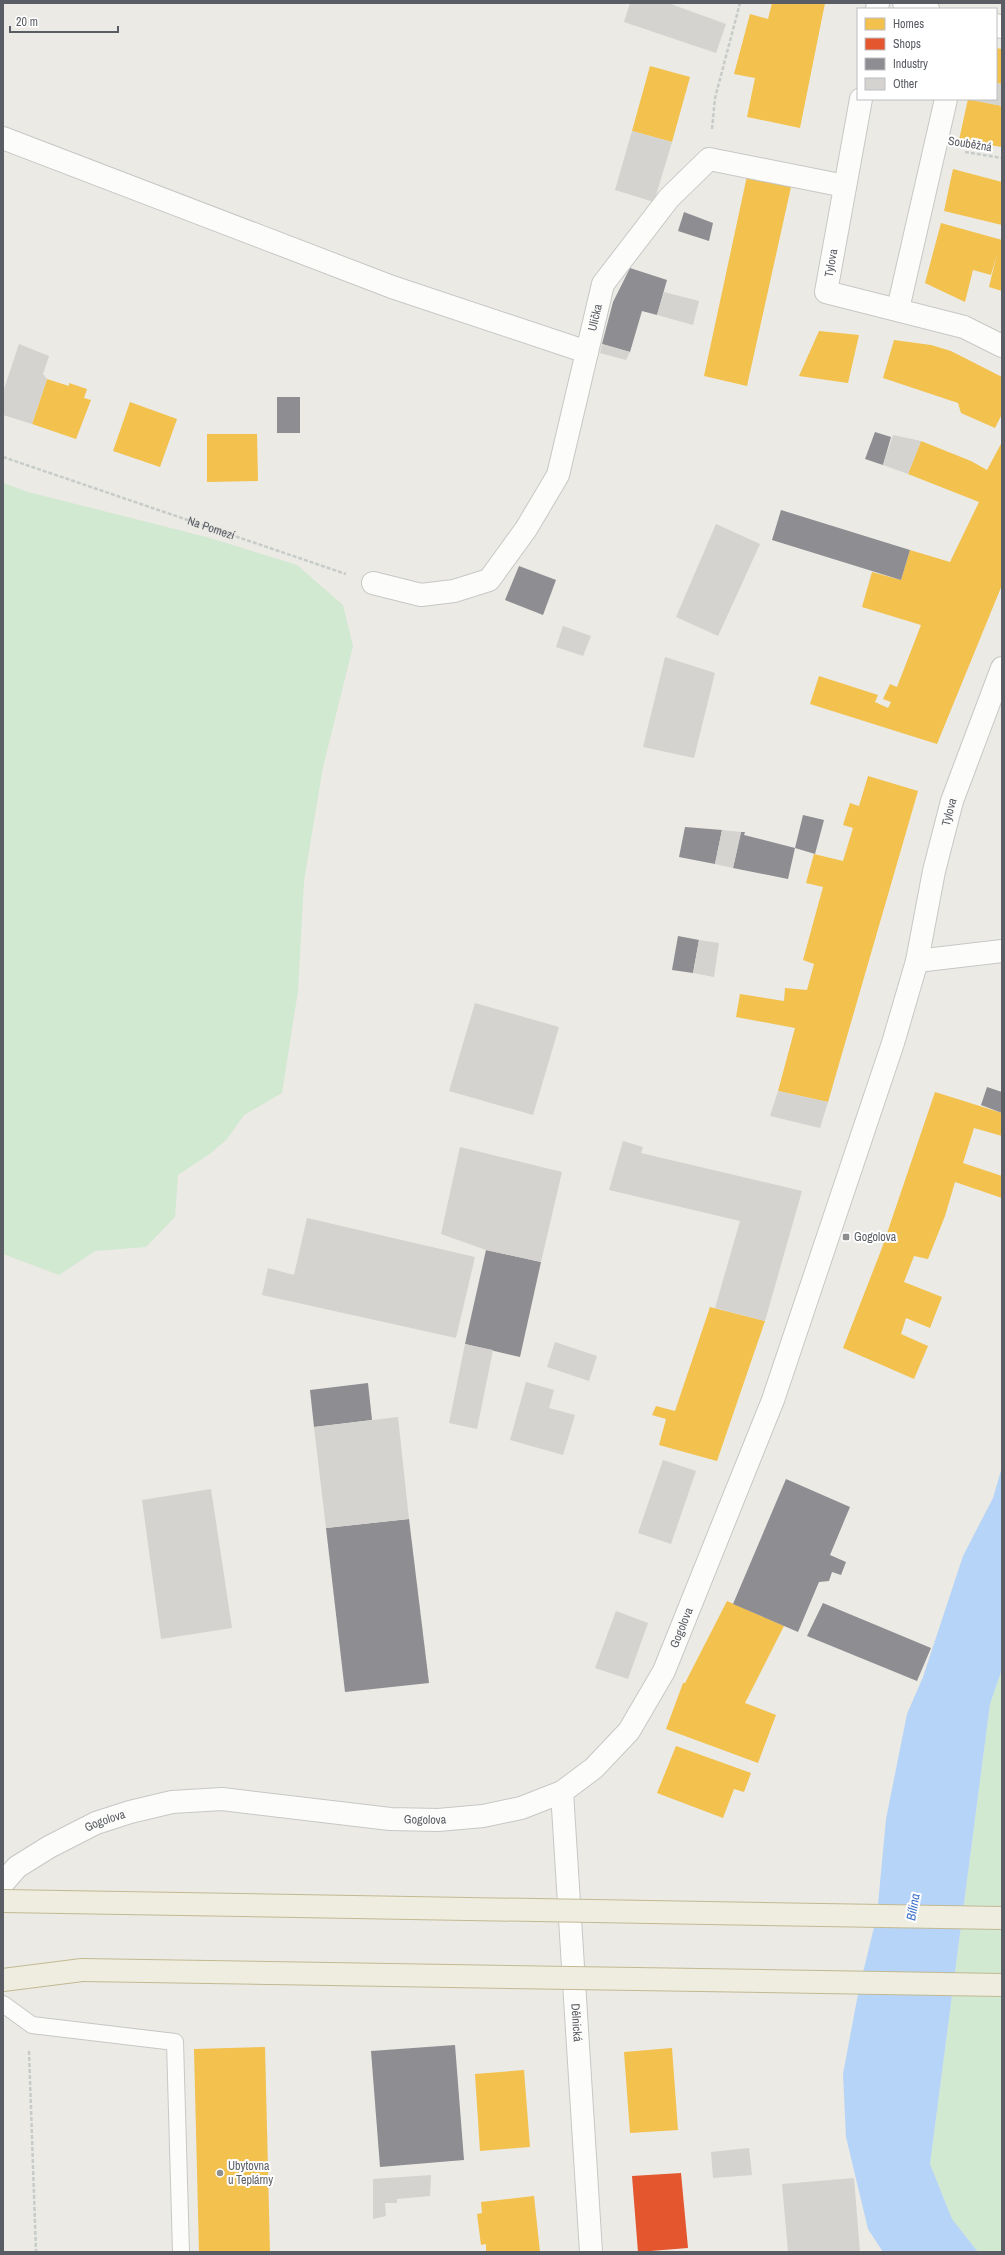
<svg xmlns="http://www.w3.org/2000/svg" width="1005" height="2255" font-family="'Archivo Narrow',sans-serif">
  <rect width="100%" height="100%" fill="#ebeae4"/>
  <g fill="#d1e8d1">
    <polygon points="3,483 28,492 210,538 297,565 343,605 353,646 323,767 304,881 298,991 282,1093 244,1115 227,1139 211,1153 178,1175 175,1217 146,1247 95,1251 59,1275 3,1254"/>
    <polygon points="1002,1669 1002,2252 978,2252 952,2219 930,2164 990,1704"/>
  </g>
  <polygon fill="#b6d4f7" points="1002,1467 1002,1669 990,1704 930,2164 952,2219 978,2252 883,2252 868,2229 846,2137 843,2074 859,1989 877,1915 886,1819 907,1714 923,1677 963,1556 993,1498"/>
  <g fill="#f2c14e">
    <polygon points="772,3 825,3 800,128 747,117 755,78 734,74 750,14 768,19"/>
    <polygon points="996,48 1002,49 1002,84 996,83"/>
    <polygon points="650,66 690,77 672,142 632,131"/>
    <polygon points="968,99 1002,106 1002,147 959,140"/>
    <polygon points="953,169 1002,182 1002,225 944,211"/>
    <polygon points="747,176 791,187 747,386 704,376"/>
    <polygon points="941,223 1002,240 1002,291 989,287 997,254 991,275 973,270 965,302 925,283"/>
    <polygon points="819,331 859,335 848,383 799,376"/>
    <polygon points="894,340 931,345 951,351 1002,377 1002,414 995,428 961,413 958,403 883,378"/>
    <polygon points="47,379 69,386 69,383 87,389 84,398 91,400 76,439 32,424"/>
    <polygon points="130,402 177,419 160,467 113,451"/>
    <polygon points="207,434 257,434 258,481 207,482"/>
    <polygon points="921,441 971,461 987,470 1002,442 1002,585 937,744 810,704 819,676 878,695 875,702 888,708 891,702 883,699 890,684 897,687 921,625 862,607 872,572 901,580 910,550 950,562 979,502 908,474"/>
    <polygon points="868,776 918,791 828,1102 778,1091 795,1028 736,1017 740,994 784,1001 785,988 807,990 814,964 803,960 823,887 806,883 814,854 843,861 853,828 843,825 850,803 859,806"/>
    <polygon points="935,1092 1002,1113 1002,1136 974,1128 963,1163 1002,1176 1002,1198 955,1182 945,1216 928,1259 914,1256 904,1282 942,1297 930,1328 906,1318 901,1334 928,1346 914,1379 843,1348 882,1248"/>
    <polygon points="710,1307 765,1321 717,1461 659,1445 666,1419 652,1415 656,1406 675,1411"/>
    <polygon points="727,1601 784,1626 745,1703 776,1715 758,1763 666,1729 683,1683 685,1683"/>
    <polygon points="676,1746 751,1773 744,1792 734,1789 723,1818 657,1793"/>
    <polygon points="265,2047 270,2252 199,2252 194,2049"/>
    <polygon points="672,2048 678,2130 630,2133 624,2052"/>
    <polygon points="524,2070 530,2147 480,2151 475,2074"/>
    <polygon points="534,2196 540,2252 486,2252 486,2244 481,2245 477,2214 482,2213 481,2202"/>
  </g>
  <polygon fill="#e4572e" points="681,2173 688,2248 638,2252 632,2176"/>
  <g fill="#8d8d92">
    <polygon points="684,212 713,223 709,241 678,231"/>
    <polygon points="630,268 667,280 657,315 642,311 630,352 602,344 613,302"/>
    <rect x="277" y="397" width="23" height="36"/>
    <polygon points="875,432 891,437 883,465 865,459"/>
    <polygon points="781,510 910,550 901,580 772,540"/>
    <polygon points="519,566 556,580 543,615 505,600"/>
    <polygon points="803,815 824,820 815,854 795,848 788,879 733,868 741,832 745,832 744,835 795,848"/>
    <polygon points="685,827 722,830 715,864 679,857"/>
    <polygon points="678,936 699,940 693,973 672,970"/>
    <polygon points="987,1087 1002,1092 1002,1113 981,1105"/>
    <polygon points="486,1250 541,1262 520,1357 465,1344"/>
    <polygon points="368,1383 372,1420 314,1427 310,1390"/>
    <polygon points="786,1479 850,1507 830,1555 846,1562 841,1575 832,1572 829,1581 819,1582 798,1632 733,1604"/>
    <polygon points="409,1519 429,1683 345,1692 326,1528"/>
    <polygon points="823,1603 931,1648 917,1681 807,1636"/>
    <polygon points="455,2045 464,2160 380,2167 371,2051"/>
  </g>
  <g fill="#d4d3cf">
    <polygon points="630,3 668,3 726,24 716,53 624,22"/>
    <polygon points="996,83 1002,84 1002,106 971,100 996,99"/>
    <polygon points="632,131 672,142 654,202 615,190"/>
    <polygon points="664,292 699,301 693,325 657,315"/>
    <polygon points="19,344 49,356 43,374 47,379 32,424 3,415 3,392"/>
    <polygon points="602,344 630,352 626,360 600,353"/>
    <polygon points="893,435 921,441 908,474 883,465"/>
    <polygon points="716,524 760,544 718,636 676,617"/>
    <polygon points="563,626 591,636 583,656 556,647"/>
    <polygon points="665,657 715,673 694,758 643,747"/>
    <polygon points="722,830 741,832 733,868 715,864"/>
    <polygon points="699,940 719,943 714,977 693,973"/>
    <polygon points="475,1003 559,1027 533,1115 449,1091"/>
    <polygon points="778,1091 828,1102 820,1128 770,1116"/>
    <polygon points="623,1141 643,1147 641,1153 802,1191 765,1321 715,1308 740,1221 609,1190"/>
    <polygon points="460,1147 562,1172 541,1262 486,1250 441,1234"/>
    <polygon points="307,1218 475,1257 456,1338 262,1295 268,1268 294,1275"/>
    <polygon points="555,1342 597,1356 589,1381 547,1367"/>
    <polygon points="465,1344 493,1350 477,1429 449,1423"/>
    <polygon points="526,1382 554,1390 549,1408 575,1415 563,1455 510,1440"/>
    <polygon points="398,1417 409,1519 326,1528 314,1427"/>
    <polygon points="663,1460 696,1471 671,1544 638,1533"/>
    <polygon points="211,1489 232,1628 161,1639 142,1500"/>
    <polygon points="616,1611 648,1623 628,1679 595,1668"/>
    <polygon points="749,2148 752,2175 713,2178 711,2152"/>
    <polygon points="431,2175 430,2196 397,2199 397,2203 385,2203 386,2216 373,2219 373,2179"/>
    <polygon points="854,2178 860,2252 788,2252 782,2184"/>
  </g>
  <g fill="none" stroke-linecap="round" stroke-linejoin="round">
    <defs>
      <polyline id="lane" points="3,2004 32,2025 175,2042 181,2252"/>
      <g id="street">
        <polyline points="904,3 928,9"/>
        <polyline points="877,9 878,3"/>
        <polyline points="996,25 1002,27"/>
        <polyline points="861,99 826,292 964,327 1002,346"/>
        <polyline points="3,138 392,287 587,352"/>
        <polyline points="898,309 946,99"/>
        <path id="s2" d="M373 583 421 595 454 591 489 580 526 529 558 475 603 284 669 198 709 159 845 186"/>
        <polyline points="917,961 1002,951"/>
        <path id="s3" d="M562 1792 591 2252"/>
        <path id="s4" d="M3 1883 17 1867 49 1847 96 1823 130 1812 172 1802 222 1799 390 1819 438 1820 483 1816 521 1808 562 1792 594 1768 629 1731 664 1671 773 1400 893 1043 917 961 934 871 952 801 1002 668"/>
      </g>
      <polyline id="highway" points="3,1980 82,1970"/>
    </defs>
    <use href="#lane" stroke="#c7c8c6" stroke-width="18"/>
    <use href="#street" stroke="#c7c8c6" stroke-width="24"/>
    <use href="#highway" stroke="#c2b992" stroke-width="24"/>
    <g stroke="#c7ccca" stroke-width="2.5" stroke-dasharray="4 2" stroke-linecap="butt">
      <polyline points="712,129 715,98 740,3"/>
      <polyline points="965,152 1002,158"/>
      <path id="s1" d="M3 457 346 574"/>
      <polyline points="29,2051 36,2252"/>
    </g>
    <use href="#lane" stroke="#fcfcfb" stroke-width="16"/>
    <use href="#street" stroke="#fcfcfb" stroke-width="22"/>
    <use href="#highway" stroke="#eeede0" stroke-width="22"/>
    <defs>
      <g id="highway-bridge">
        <polyline points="3,1901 1002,1918"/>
        <polyline points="82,1970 1002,1985"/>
      </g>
    </defs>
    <use href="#highway-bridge" stroke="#c2b992" stroke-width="24" stroke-linecap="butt"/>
    <use href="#highway-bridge" stroke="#eeede0" stroke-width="22"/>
  </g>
  <g fill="#8d8e90" stroke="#fff" stroke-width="1.5">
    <rect x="842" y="1233" width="8" height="8" rx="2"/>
    <circle cx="220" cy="2173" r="4"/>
  </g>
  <g text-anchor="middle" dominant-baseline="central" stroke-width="4" stroke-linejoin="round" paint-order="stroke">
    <g font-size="12" fill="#5a5d63" stroke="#fff">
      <text transform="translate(970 144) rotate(9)">Souběžná</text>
      <text transform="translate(831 263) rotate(-80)">Tylova</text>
      <text stroke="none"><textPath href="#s2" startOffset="407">Ulička</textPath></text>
      <text stroke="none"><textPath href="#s1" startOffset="220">Na Pomezí</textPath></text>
      <text stroke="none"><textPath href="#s4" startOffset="1653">Tylova</textPath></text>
      <text stroke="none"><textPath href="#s4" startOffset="793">Gogolova</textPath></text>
      <text stroke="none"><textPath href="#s4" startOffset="445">Gogolova</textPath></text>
      <text stroke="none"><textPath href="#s4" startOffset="121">Gogolova</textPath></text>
      <text stroke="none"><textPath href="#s3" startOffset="231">Dělnická</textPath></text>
    </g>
    <g font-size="12" fill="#5a5d63" stroke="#fff" text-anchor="start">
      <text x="854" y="1237">Gogolova</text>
      <text x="228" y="2166">Ubytovna<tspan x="228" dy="14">u Teplárny</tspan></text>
    </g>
    <g font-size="13" font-style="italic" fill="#3c70c9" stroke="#fff">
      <text transform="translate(913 1907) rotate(-80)">Bílina</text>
    </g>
  </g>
  <rect width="1005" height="2255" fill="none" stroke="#5a5d63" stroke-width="8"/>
  <rect x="857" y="8" width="140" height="92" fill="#ffffff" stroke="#bdbec1"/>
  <rect x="865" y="18" width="20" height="12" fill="#f2c14e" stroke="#bdbec1"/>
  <text x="893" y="28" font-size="12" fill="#5a5d63">Homes</text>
  <rect x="865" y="38" width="20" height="12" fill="#e4572e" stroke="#bdbec1"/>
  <text x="893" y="48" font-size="12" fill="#5a5d63">Shops</text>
  <rect x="865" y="58" width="20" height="12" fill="#8d8d92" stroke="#bdbec1"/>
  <text x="893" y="68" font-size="12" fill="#5a5d63">Industry</text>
  <rect x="865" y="78" width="20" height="12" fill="#d4d3cf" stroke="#bdbec1"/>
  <text x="893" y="88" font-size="12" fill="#5a5d63">Other</text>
  <path d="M10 26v6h108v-6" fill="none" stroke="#5a5d63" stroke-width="2"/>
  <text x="16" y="26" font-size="12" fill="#5a5d63" stroke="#ffffff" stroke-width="3" paint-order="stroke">20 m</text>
</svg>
